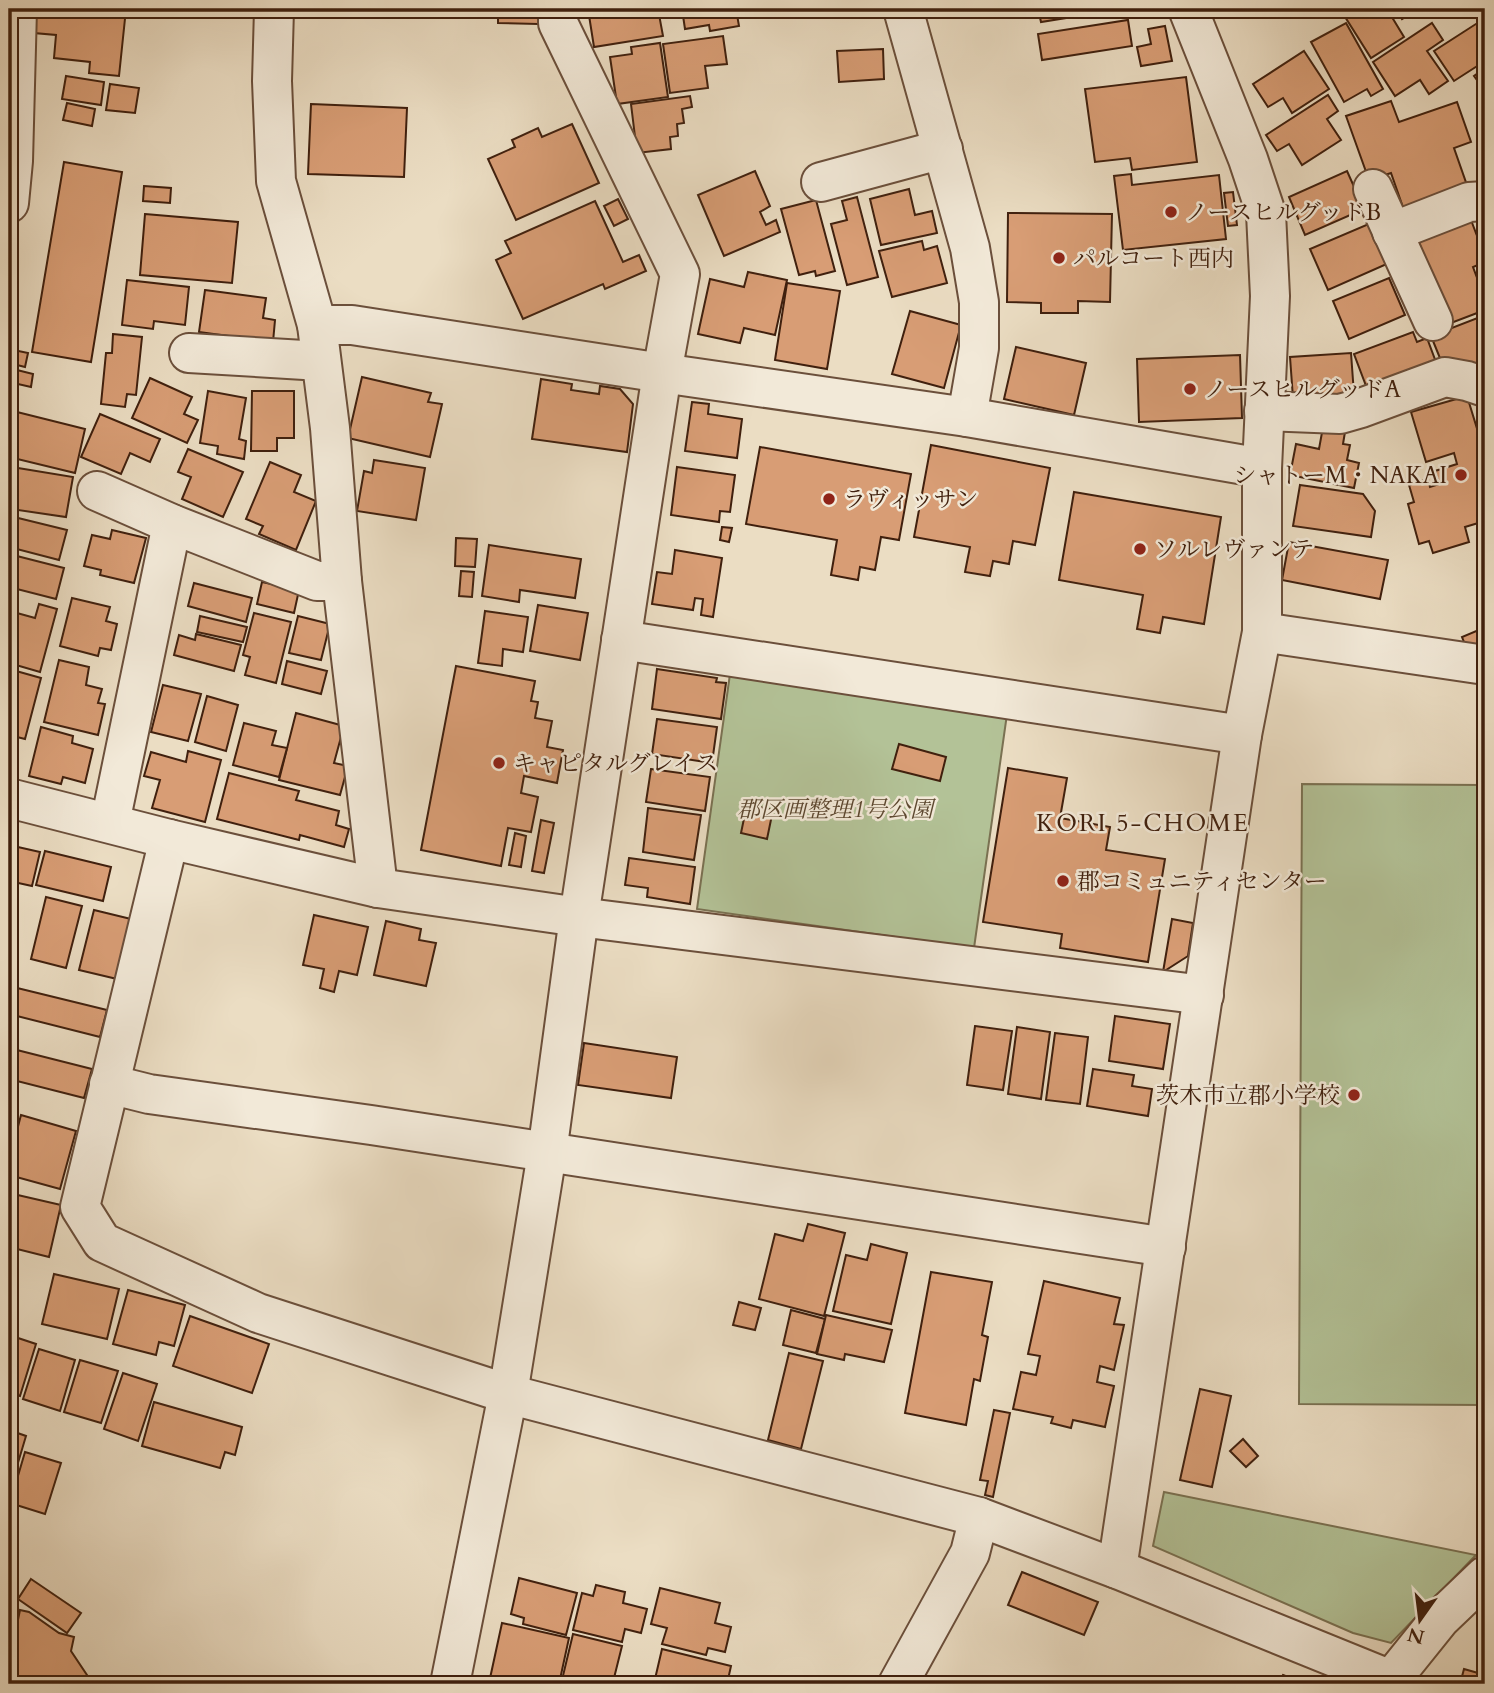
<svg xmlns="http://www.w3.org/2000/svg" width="1494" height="1693" font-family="Cardo,'Noto Serif JP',serif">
  <rect width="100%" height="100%" fill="#ebddc3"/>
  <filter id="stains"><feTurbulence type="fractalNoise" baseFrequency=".00286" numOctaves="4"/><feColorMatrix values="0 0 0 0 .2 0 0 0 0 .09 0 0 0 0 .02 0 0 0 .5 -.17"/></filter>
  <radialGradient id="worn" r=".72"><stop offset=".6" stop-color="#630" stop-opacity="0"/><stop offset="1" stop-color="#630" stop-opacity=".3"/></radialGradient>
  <g fill="#b3c297" stroke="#7a7152" stroke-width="2">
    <polygon points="730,674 1007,714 974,948 697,909"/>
    <polygon points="1302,784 1485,785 1485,1405 1299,1404"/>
    <polygon points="1164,1492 1476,1555 1391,1643 1353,1633 1153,1546"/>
  </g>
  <g fill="#d89d75" stroke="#40200e" stroke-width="2">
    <polygon points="36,9 126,9 119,76 89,73 90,62 54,58 56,35 34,33"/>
    <polygon points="498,9 538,9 538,24 498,23"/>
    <polygon points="588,9 658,9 663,36 594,47"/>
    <polygon points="682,9 736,9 739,26 710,31 709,25 685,29"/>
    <polygon points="1038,9 1122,9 1041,22"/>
    <polygon points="1347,9 1387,9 1404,37 1371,58 1342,12"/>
    <polygon points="1396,9 1418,9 1402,19"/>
    <polygon points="1128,20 1132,46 1042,60 1038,34"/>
    <polygon points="1479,22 1485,31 1485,61 1454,81 1434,51"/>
    <polygon points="1346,23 1383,89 1371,96 1367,89 1344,102 1311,42"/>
    <polygon points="1432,23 1443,40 1427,51 1448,81 1429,94 1420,80 1395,96 1373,62"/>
    <polygon points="1165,26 1172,61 1141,66 1137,47 1151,44 1148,29"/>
    <polygon points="723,36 727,64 705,66 708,88 670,93 663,44"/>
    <polygon points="660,43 668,97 617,104 610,57 632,54 631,47"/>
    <polygon points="883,49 884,79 839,82 837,51"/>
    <polygon points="1304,51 1329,89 1292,113 1283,98 1268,107 1253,84"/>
    <polygon points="1485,68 1485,91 1474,76"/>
    <polygon points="66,76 104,82 101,105 62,99"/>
    <polygon points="1186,77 1197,162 1132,170 1130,158 1095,162 1085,89"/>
    <polygon points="110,84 139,88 135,113 106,110"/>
    <polygon points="1328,95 1338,111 1327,119 1341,140 1302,165 1289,144 1277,151 1266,135"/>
    <polygon points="690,96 692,107 682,109 684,123 677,124 678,136 670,137 671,149 637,153 631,104"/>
    <polygon points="1391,101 1399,122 1457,102 1471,142 1454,148 1469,191 1405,213 1391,173 1369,180 1346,116"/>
    <polygon points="67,103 95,109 92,126 63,120"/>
    <polygon points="311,104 407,108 404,177 308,174"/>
    <polygon points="572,124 599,183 516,220 488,159 515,147 512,140 538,128 542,137"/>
    <polygon points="64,162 122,172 91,362 32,352"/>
    <polygon points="755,171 770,206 760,212 766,225 776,220 780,232 724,256 698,195"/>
    <polygon points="1347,171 1364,209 1305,235 1289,197"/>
    <polygon points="1131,174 1132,185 1219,175 1226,239 1123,250 1114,176"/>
    <polygon points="144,186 171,188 170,203 143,201"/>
    <polygon points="909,189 915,215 932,211 937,233 881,245 870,199"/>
    <polygon points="1233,192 1237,225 1228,226 1224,193"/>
    <polygon points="857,197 878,277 847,285 831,224 847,220 842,201"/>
    <polygon points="618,199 628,219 614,226 604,206"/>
    <polygon points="816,200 835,271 816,276 815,271 799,275 781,209"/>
    <polygon points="595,201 623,262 639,255 646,271 605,289 603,284 523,319 496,260 511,253 505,241"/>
    <polygon points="1008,213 1112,214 1110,302 1078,301 1078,313 1041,313 1041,303 1007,302"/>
    <polygon points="145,214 238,222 232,283 140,275"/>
    <polygon points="1471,220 1485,257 1485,262 1473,267 1485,299 1485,310 1451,323 1418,240"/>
    <polygon points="1371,223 1389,263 1328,290 1310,249"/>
    <polygon points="922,241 924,250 937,246 947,283 892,297 879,251"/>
    <polygon points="748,272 787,280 775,335 744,328 740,343 698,334 710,279 744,287"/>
    <polygon points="1389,278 1405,315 1349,339 1333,301"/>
    <polygon points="127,280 189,287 185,325 154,321 153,329 122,325"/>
    <polygon points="787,283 840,291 827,369 775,360"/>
    <polygon points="205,290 266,298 263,318 275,320 273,342 199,332"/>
    <polygon points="910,311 961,325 944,388 892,374"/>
    <polygon points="1480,317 1485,330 1485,367 1467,374 1446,373 1431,336"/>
    <polygon points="1413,332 1417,342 1427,338 1440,373 1371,399 1354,354"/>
    <polygon points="113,334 142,337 136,395 127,394 125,407 101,404 106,353 112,353"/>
    <polygon points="1016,347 1086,363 1074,415 1004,399"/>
    <polygon points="9,349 28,353 25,367 9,363"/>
    <polygon points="1351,353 1355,408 1293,398 1290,357"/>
    <polygon points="1240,355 1242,418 1139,422 1137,359"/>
    <polygon points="9,368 33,374 31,387 9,382"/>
    <polygon points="362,377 431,393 428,402 442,404 430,457 348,438"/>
    <polygon points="150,378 192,397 184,414 198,420 187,443 132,418"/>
    <polygon points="541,379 572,384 571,390 599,394 600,386 620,389 633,404 627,452 532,439"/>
    <polygon points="208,391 246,398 239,439 246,441 244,459 217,454 218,446 200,443"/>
    <polygon points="252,391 294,391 294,438 277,438 277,451 251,451"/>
    <polygon points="1467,396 1479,435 1485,434 1485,507 1483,508 1485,521 1465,527 1469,542 1433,553 1429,541 1419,544 1408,504 1414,502 1409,485 1428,479 1430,487 1439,484 1435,471 1457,464 1454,453 1426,462 1411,412"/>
    <polygon points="692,402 709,404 708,414 742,419 737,458 685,451"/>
    <polygon points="9,410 85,429 75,473 9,457"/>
    <polygon points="100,414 160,439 150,462 130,453 121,474 81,457"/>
    <polygon points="1323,427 1345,432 1343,444 1350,445 1347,460 1359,463 1354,488 1290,475 1296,444 1319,449"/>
    <polygon points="931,445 1050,468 1035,545 1013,541 1009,564 993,561 990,576 965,572 970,547 914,537"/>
    <polygon points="760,447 911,474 899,540 881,537 875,570 860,567 858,580 831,575 837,540 746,524"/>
    <polygon points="188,449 243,472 223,517 182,499 191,477 178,472"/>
    <polygon points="374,460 425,468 416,520 357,511 364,471 372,473"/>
    <polygon points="270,462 301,475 294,492 316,501 296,550 259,534 263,526 246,519"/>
    <polygon points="677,467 735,475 730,512 720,511 719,522 671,515"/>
    <polygon points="18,468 73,477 66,517 11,509"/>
    <polygon points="1300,485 1363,494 1375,511 1371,537 1293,526"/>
    <polygon points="1074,492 1221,517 1204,624 1163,617 1160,633 1137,629 1143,595 1059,580"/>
    <polygon points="14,517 67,530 59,560 9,547 9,531 10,532"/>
    <polygon points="722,527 732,528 729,542 720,540"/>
    <polygon points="112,530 146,538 134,583 100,575 101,570 84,566 92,535 110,539"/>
    <polygon points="456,538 477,539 475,567 455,566"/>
    <polygon points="1289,542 1388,560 1380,599 1282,580"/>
    <polygon points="489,545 581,559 575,598 520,590 519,602 482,596"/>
    <polygon points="675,550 722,558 713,617 701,615 703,599 695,598 693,610 652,604 657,572 672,574"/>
    <polygon points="9,554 64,568 56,599 9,587"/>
    <polygon points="461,571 474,572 472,597 459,596"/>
    <polygon points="262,582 299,590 294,613 257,604"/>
    <polygon points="194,583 252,598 246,622 188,606"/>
    <polygon points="9,597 17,599 9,629"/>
    <polygon points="72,598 110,607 106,621 117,624 111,650 100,648 98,656 60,646"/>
    <polygon points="39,604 57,609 40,672 9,663 9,644 17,613 35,618"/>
    <polygon points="538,605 588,613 580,660 530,651"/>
    <polygon points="485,611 528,617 523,652 503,649 502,666 478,663"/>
    <polygon points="254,613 291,622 276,683 245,675 250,657 243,655"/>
    <polygon points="200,616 247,627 243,642 197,632"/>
    <polygon points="298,616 330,624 321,660 289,653"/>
    <polygon points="1481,629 1485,639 1485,645 1468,652 1462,637"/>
    <polygon points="196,634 241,645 234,671 174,655 179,635 195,640"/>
    <polygon points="59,660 89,667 86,685 102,689 98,703 105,704 98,735 44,722"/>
    <polygon points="287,661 327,671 321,694 282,684"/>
    <polygon points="456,666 535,681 531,701 538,702 535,718 552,721 547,747 563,750 557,783 524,776 521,793 538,797 531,832 508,828 501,866 421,850"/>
    <polygon points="9,669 41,678 25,739 9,735"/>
    <polygon points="657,669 717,678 716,682 726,683 721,719 652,709"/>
    <polygon points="163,685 201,694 188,741 151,732"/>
    <polygon points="207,696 238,705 226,751 195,742"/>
    <polygon points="296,713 344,726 334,763 348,766 340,795 279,780"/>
    <polygon points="657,719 717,727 712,763 652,754"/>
    <polygon points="244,723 276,731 272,745 287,748 279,777 233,765"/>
    <polygon points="41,727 73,736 72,743 93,749 85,783 63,777 61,784 29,776"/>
    <polygon points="899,744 946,757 940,781 892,769"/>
    <polygon points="188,751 221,760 205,822 152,808 160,780 144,776 151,752 186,762"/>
    <polygon points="1008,768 1067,778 1060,818 1110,827 1106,850 1165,859 1148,962 1060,948 1062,934 983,922"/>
    <polygon points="651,769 710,777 705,811 646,802"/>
    <polygon points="229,773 299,791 296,800 339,811 336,825 349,829 344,847 300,835 299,840 217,819"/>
    <polygon points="747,804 773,810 767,839 741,833"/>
    <polygon points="648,808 701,815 694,860 643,852"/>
    <polygon points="541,820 554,823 544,873 532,871"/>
    <polygon points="515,833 526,836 521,867 509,865"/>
    <polygon points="9,845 40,852 32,886 9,881"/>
    <polygon points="45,851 111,867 103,901 36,885"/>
    <polygon points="629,858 695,867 690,904 647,897 648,888 625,885"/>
    <polygon points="46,897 82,906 66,968 31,959"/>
    <polygon points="9,900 16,902 9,932"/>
    <polygon points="94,910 131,919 117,979 79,970"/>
    <polygon points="314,915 368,927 357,975 339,971 334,992 320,988 324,969 303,965"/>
    <polygon points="1172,919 1193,923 1188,956 1163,972"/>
    <polygon points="386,921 421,929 419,940 436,943 426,986 374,975"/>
    <polygon points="9,986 107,1010 100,1037 9,1014"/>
    <polygon points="1115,1016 1170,1024 1163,1069 1109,1061"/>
    <polygon points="975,1026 1012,1031 1003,1090 967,1085"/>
    <polygon points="1017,1027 1050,1032 1041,1099 1008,1094"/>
    <polygon points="1055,1033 1088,1037 1080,1104 1046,1100"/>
    <polygon points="584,1043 677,1057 671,1098 578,1085"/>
    <polygon points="9,1048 92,1069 84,1098 9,1079"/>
    <polygon points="1093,1069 1134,1075 1132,1086 1152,1089 1148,1116 1087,1106"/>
    <polygon points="21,1115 76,1131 60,1189 9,1175 9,1161"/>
    <polygon points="9,1193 61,1205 49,1257 9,1247"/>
    <polygon points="808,1224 845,1233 824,1316 759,1299 775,1234 803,1241"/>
    <polygon points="871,1244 907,1253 891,1324 833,1311 846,1255 867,1260"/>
    <polygon points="931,1272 992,1282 982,1335 988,1337 980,1381 974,1379 966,1425 905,1413"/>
    <polygon points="54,1274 119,1289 107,1339 42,1324"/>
    <polygon points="1044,1281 1120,1298 1114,1324 1124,1325 1114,1370 1100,1366 1097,1382 1114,1386 1105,1427 1073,1420 1071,1428 1051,1423 1053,1417 1013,1409 1021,1372 1036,1375 1040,1356 1028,1354"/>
    <polygon points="128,1290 185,1305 174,1346 159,1342 156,1355 113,1344"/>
    <polygon points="739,1302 761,1308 755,1330 733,1325"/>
    <polygon points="791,1310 825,1319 816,1353 783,1345"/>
    <polygon points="826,1315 892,1330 884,1362 845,1354 844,1360 817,1354"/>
    <polygon points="190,1316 269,1344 252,1393 173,1366"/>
    <polygon points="9,1335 36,1344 20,1396 9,1393"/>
    <polygon points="39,1349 75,1360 60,1411 23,1399"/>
    <polygon points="789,1353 823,1361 801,1449 768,1440"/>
    <polygon points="80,1360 118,1371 101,1423 64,1412"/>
    <polygon points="123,1373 157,1384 138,1441 104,1429"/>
    <polygon points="1200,1389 1231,1396 1212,1487 1180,1480"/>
    <polygon points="154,1402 242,1427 235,1455 225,1452 220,1468 142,1446"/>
    <polygon points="994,1410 1010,1413 993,1497 985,1495 988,1481 980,1480"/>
    <polygon points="9,1430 26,1436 9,1493"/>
    <polygon points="1243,1439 1258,1456 1246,1467 1230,1451"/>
    <polygon points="25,1452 61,1463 45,1514 10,1503"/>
    <polygon points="1022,1572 1098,1602 1084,1635 1008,1605"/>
    <polygon points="519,1578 577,1593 566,1635 523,1624 524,1618 511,1614"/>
    <polygon points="31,1579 81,1613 67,1633 18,1599"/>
    <polygon points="596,1585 625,1592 623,1603 647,1609 641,1633 625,1629 622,1642 573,1630 582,1593 593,1596"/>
    <polygon points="660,1588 720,1603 715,1623 731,1627 725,1652 708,1648 706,1655 662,1644 667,1628 651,1624"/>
    <polygon points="20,1610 29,1612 59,1633 74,1637 71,1651 93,1684 9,1684 9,1663"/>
    <polygon points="502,1623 569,1638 559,1684 496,1684 489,1683"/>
    <polygon points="573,1634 622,1646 613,1682 596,1678 594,1684 561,1684"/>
    <polygon points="662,1649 731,1666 727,1684 677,1684 655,1679"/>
    <polygon points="1464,1669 1485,1675 1482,1684 1460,1684"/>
    <polygon points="1283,1675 1306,1684 1279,1684"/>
  </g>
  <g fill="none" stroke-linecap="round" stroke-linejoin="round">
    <defs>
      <g id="minor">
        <polyline points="274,9 272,81 276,181 317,325 330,428 342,581 378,888"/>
        <polyline points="903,9 970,248 979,302 979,348 967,417"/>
        <polyline points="821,182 943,149"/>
        <polyline points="1373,189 1433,321"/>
        <polyline points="9,203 13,161 17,9"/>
        <polyline points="1392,232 1469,202 1485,201"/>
        <polyline points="317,325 352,325 662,373 967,417 1262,468"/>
        <polyline points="189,353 321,361"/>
        <polyline points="1264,411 1340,414 1361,408 1445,377 1467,381 1485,387"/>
        <polyline points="97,491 172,524 317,581 342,581"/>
        <polyline points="1262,632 1485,665"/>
        <polyline points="621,640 1242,735"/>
        <polyline points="9,798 169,839 378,888 579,917 1204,995"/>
        <polyline points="110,823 172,524"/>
        <polyline points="169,839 80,1207 102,1242 258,1313 508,1394 979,1517 1117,1569 1391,1680"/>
        <polyline points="109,1084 149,1094 371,1125 1166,1247"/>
        <polyline points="1117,1569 1242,735 1262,632 1262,468 1270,296 1266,213 1248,159 1188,9"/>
        <polyline points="450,1684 508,1394 547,1153 579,917 662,373 680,274 558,23 558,9"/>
        <polyline points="898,1684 970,1553 979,1517"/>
        <polyline points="1391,1684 1391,1680 1440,1619 1485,1576"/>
      </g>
    </defs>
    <use href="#minor" stroke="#6b4f3b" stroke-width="42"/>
    <use href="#minor" stroke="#f2e9d8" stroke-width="38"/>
  </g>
  <g fill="#8f2418" stroke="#f2e9d8" stroke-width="2.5">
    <circle cx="1171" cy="212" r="7"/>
    <circle cx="1059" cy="258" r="7"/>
    <circle cx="1190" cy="389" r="7"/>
    <circle cx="1461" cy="475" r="7"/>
    <circle cx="829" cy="499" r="7"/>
    <circle cx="1140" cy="549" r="7"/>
    <circle cx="499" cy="763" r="7"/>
    <circle cx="1063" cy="881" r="7"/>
    <circle cx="1354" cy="1095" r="7"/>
  </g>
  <g text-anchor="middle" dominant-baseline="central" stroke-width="5" stroke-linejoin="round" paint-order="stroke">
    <g font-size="23" fill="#40200e" stroke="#f2e9d8" text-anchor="start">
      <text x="1185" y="212">ノースヒルグッドB</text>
      <text x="1073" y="258">パルコート西内</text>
      <text x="1204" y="389">ノースヒルグッドA</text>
      <text x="1447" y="475" text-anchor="end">シャトーM・NAKAI</text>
      <text x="843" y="499">ラヴィッサン</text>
      <text x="1154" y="549">ソルレヴァンテ</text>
      <text x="513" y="763">キャピタルグレイス</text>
      <text x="1077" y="881">郡コミュニティセンター</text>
      <text x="1340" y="1095" text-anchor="end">茨木市立郡小学校</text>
    </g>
    <g font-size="23" font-style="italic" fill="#5d4830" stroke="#f2e9d8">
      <text x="835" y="809">郡区画整理1号公園</text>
    </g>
    <g font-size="24" letter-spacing="2" fill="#40200e" stroke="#f2e9d8">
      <text x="1143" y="823">KORI 5-CHOME</text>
    </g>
  </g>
  <rect width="1494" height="1693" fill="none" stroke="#ebddc3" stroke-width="35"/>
  <rect x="10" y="10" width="1473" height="1672" fill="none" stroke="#40200e" stroke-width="3.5"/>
  <rect x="18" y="18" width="1459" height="1658" fill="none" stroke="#40200e" stroke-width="2"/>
  <g transform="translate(1420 1620) rotate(194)" stroke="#f2e9d8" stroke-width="5" paint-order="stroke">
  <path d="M0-5L12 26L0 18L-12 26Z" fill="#40200e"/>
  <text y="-10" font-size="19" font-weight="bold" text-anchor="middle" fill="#40200e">N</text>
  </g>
  <rect width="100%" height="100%" filter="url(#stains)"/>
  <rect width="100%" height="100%" fill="url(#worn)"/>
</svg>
